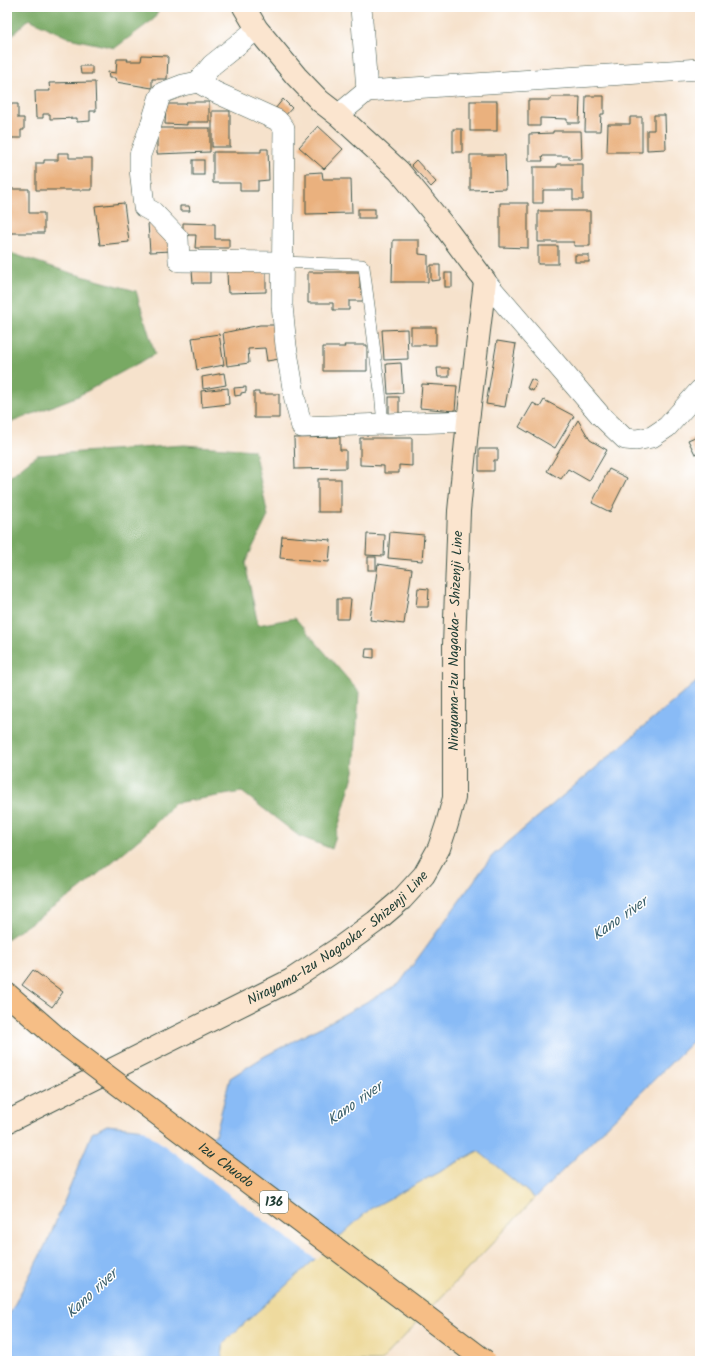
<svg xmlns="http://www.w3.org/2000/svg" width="707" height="1368" font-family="Kalam,sans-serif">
  <rect width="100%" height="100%" fill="#fff"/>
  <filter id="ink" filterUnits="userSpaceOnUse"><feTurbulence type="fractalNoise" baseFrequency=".025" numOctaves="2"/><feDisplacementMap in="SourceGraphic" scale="8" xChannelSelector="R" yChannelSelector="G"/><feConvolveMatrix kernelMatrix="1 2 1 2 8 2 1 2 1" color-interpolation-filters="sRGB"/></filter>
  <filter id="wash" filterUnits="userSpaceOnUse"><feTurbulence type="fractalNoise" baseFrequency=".012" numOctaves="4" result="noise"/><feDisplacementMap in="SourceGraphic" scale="16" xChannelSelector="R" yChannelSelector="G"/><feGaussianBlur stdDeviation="0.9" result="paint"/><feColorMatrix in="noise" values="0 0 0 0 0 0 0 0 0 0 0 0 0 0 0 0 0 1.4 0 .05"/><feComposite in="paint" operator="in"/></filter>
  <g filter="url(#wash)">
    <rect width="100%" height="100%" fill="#f6e2cc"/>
    <g fill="#78a964" stroke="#4c734c">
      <polygon points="7,7 161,7 154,19 115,48 69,38 29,19 7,40"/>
      <polygon points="7,252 71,273 136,291 155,354 78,396 7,424"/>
      <polygon points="184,445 254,450 268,516 245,563 258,625 295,618 359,692 354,772 332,849 299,836 242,792 175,803 144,835 79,890 7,939 7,479 37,455"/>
    </g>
    <polygon fill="#eeda9e" stroke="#868c69" points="479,1151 535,1198 381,1361 221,1361 224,1342 370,1208"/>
    <polygon fill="#89bbf6" stroke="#547c95" points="700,679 700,1034 535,1198 478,1151 370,1209 224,1342 221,1361 7,1361 7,1319 50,1236 92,1133 107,1125 215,1136 230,1078 265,1056 330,1022 399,984 492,856"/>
    <polygon fill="#f6e2cc" points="138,1126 194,1131 339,1240 317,1260"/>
    <g id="blocks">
      <g fill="#eab17e">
        <polygon points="142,55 168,56 167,79 152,79 152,88 116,82 115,78 109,78 108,72 116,73 117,59 128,59 127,61 141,61"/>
        <polygon points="80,66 92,66 92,74 81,74"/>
        <polygon points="95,82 96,111 90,111 90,121 77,122 77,118 50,119 50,114 43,114 43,118 36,118 35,91 50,91 49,83"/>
        <polygon points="586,96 604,96 604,114 601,114 600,131 585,131"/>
        <polygon points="551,97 580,97 579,123 567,123 567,119 540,118 540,126 528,126 528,100 551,100"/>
        <polygon points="283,99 292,108 284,117 275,109"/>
        <rect x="470" y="101" width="27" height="30"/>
        <polygon points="186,102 209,102 209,122 187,122 187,125 165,124 166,104 186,104"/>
        <polygon points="7,104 18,104 18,118 24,118 24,130 21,130 21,138 7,138"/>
        <rect x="212" y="111" width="18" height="36"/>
        <polygon points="654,115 665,115 666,149 647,150 647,130 654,130"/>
        <polygon points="630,117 642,117 642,152 607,152 608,124 630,124"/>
        <polygon points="318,126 343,149 324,169 299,147"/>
        <polygon points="157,128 210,128 210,152 157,154"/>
        <rect x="453" y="129" width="9" height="23"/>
        <polygon points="553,131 581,131 582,159 569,159 569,156 542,156 543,161 529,161 529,134 553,133"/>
        <polygon points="261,149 268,149 269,180 258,181 258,191 240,191 240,183 213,183 213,152 261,152"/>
        <polygon points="58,153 69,153 69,158 92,158 92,190 36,190 36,163 44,163 44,160 58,160"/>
        <polygon points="470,155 505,155 506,189 470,190"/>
        <rect x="193" y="160" width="11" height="15"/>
        <polygon points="416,160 436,182 431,187 411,165"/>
        <polygon points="557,164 583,164 583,200 573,200 573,190 543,190 543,203 533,203 533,167 557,167"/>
        <polygon points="322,172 323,179 351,179 352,213 306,214 306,173"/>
        <polygon points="7,189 29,189 29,213 44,213 44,233 7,233"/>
        <polygon points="124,203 129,242 100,245 95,206"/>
        <polygon points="500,203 528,203 528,248 500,247"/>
        <polygon points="180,206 189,206 190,211 180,211"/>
        <rect x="358" y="209" width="17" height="9"/>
        <polygon points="538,211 590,211 590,246 574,246 574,242 538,242"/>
        <polygon points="156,222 172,241 172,251 150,252 148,223"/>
        <polygon points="183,223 215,224 215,239 229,239 229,248 195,248 196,235 183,235"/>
        <polygon points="393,240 419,240 419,254 428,255 428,282 392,282"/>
        <rect x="538" y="246" width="20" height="18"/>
        <rect x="575" y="255" width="14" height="7"/>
        <polygon points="431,265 440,265 440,280 431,281"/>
        <polygon points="192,270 210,270 210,283 193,283"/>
        <polygon points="266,270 266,292 228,293 227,271"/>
        <polygon points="308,272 360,272 360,289 363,289 363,301 349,301 349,310 333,310 333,303 308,303"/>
        <rect x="445" y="273" width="7" height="14"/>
        <polygon points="260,325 275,325 279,359 267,361 265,348 248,349 249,363 227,366 223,333"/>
        <rect x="411" y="327" width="25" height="18"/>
        <polygon points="407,329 408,359 384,360 382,330"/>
        <polygon points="219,334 224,365 197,370 192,338"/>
        <polygon points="497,341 516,344 505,407 486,404"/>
        <polygon points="344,345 367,345 367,371 323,371 323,347 345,347"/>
        <polygon points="401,363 403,393 388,394 386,364"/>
        <polygon points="437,368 449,368 449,377 438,377"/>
        <polygon points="224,373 226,385 203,389 202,377"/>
        <polygon points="531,379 537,382 533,391 527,388"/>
        <polygon points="422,384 457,386 455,411 420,408"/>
        <polygon points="246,387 246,392 241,393 241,395 235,396 234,388"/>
        <polygon points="228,388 229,404 202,407 201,391"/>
        <polygon points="254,392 259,392 259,394 279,394 279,418 254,418"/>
        <rect x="389" y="397" width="10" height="17"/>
        <polygon points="544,400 574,416 555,448 519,427 533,403 540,407"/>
        <polygon points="578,420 590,440 607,450 589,481 568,469 561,479 547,471"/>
        <polygon points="340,437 340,450 346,450 346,468 295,469 294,438"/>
        <polygon points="695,437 700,448 700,452 695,454 688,440"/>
        <polygon points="360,438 412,438 412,466 399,465 399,473 384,473 384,466 360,465"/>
        <polygon points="479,449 498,449 498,460 494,460 494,471 479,471"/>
        <polygon points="609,469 627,478 610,512 592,503"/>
        <rect x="318" y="479" width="23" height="33"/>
        <polygon points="390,532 424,535 422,561 388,558"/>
        <polygon points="367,534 385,535 384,556 366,555"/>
        <polygon points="282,536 331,540 329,562 280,558"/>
        <rect x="368" y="557" width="8" height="13"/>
        <polygon points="378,564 412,569 404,624 370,620"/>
        <polygon points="418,588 429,589 428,607 416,607"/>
        <polygon points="337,599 351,599 349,619 337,619"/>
        <polygon points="366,649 374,649 374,658 365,657"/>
        <polygon points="33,970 63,992 52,1007 22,985"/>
      </g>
    </g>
  </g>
  <g filter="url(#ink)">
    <use href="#blocks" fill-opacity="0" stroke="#3f564b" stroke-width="1"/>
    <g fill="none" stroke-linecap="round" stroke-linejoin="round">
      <defs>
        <polyline id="lane" points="282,262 362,265 364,267 380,391 383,425"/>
        <g id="street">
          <polyline points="361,7 367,91"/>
          <polyline points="257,29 212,65 198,82 215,92 277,120 284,128 282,305 286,346 295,400 302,427 468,421"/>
          <polyline points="198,82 183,85 162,93 159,99 150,128 140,155 140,169 144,207 153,212 178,238 179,261 282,262"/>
          <polyline points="338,115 367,91 700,69"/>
          <polyline points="485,281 600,415 625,439 636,440 652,437 667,427 700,390"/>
        </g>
        <g id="secondary">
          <path id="s1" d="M7 1122 291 980 338 949 375 922 402 899 424 875 439 848 447 824 454 798V645L459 511 468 421 485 281 444 226 399 171 338 115 320 101 296 76 257 29 244 7"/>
        </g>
        <polyline id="highway" points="7,994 62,1042"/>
      </defs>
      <use href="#lane" stroke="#3f564b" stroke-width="12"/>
      <use href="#street" stroke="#3f564b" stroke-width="22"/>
      <use href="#secondary" stroke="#3f564b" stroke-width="24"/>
      <use href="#highway" stroke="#3f564b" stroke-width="24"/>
      <use href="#lane" stroke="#fff" stroke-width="11"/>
      <use href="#street" stroke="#fff" stroke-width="21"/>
      <use href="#secondary" stroke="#fbe5cf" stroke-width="22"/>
      <use href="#highway" stroke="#f6be86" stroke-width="22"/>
      <defs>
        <g id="highway-bridge">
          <path id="s2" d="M62 1042 485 1361"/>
        </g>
      </defs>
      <use href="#highway-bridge" stroke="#3f564b" stroke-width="24" stroke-linecap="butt"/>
      <use href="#highway-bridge" stroke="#f6be86" stroke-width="22"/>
    </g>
  </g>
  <g text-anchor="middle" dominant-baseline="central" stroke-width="3" stroke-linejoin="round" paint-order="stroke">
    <rect fill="#fff" stroke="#627771" stroke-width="1" x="260" y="1191" width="28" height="22" rx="3"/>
    <g font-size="13" font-weight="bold" fill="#1f3d34">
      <text x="274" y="1202">136</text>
    </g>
    <g font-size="14" fill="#1f3d34" stroke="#fff">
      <text stroke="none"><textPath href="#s1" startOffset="728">Nirayama-Izu Nagaoka- Shizenji Line</textPath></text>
      <text stroke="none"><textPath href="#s1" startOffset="380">Nirayama-Izu Nagaoka- Shizenji Line</textPath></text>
      <text stroke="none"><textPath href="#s2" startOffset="205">Izu Chuodo</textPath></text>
    </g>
    <g font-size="15" font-style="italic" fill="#3f636e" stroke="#fff">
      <text transform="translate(620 919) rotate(-35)">Kano river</text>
      <text transform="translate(355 1104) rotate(-35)">Kano river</text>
      <text transform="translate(92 1294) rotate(-43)">Kano river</text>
    </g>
  </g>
  <rect width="707" height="1368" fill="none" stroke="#fff" stroke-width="24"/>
</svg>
